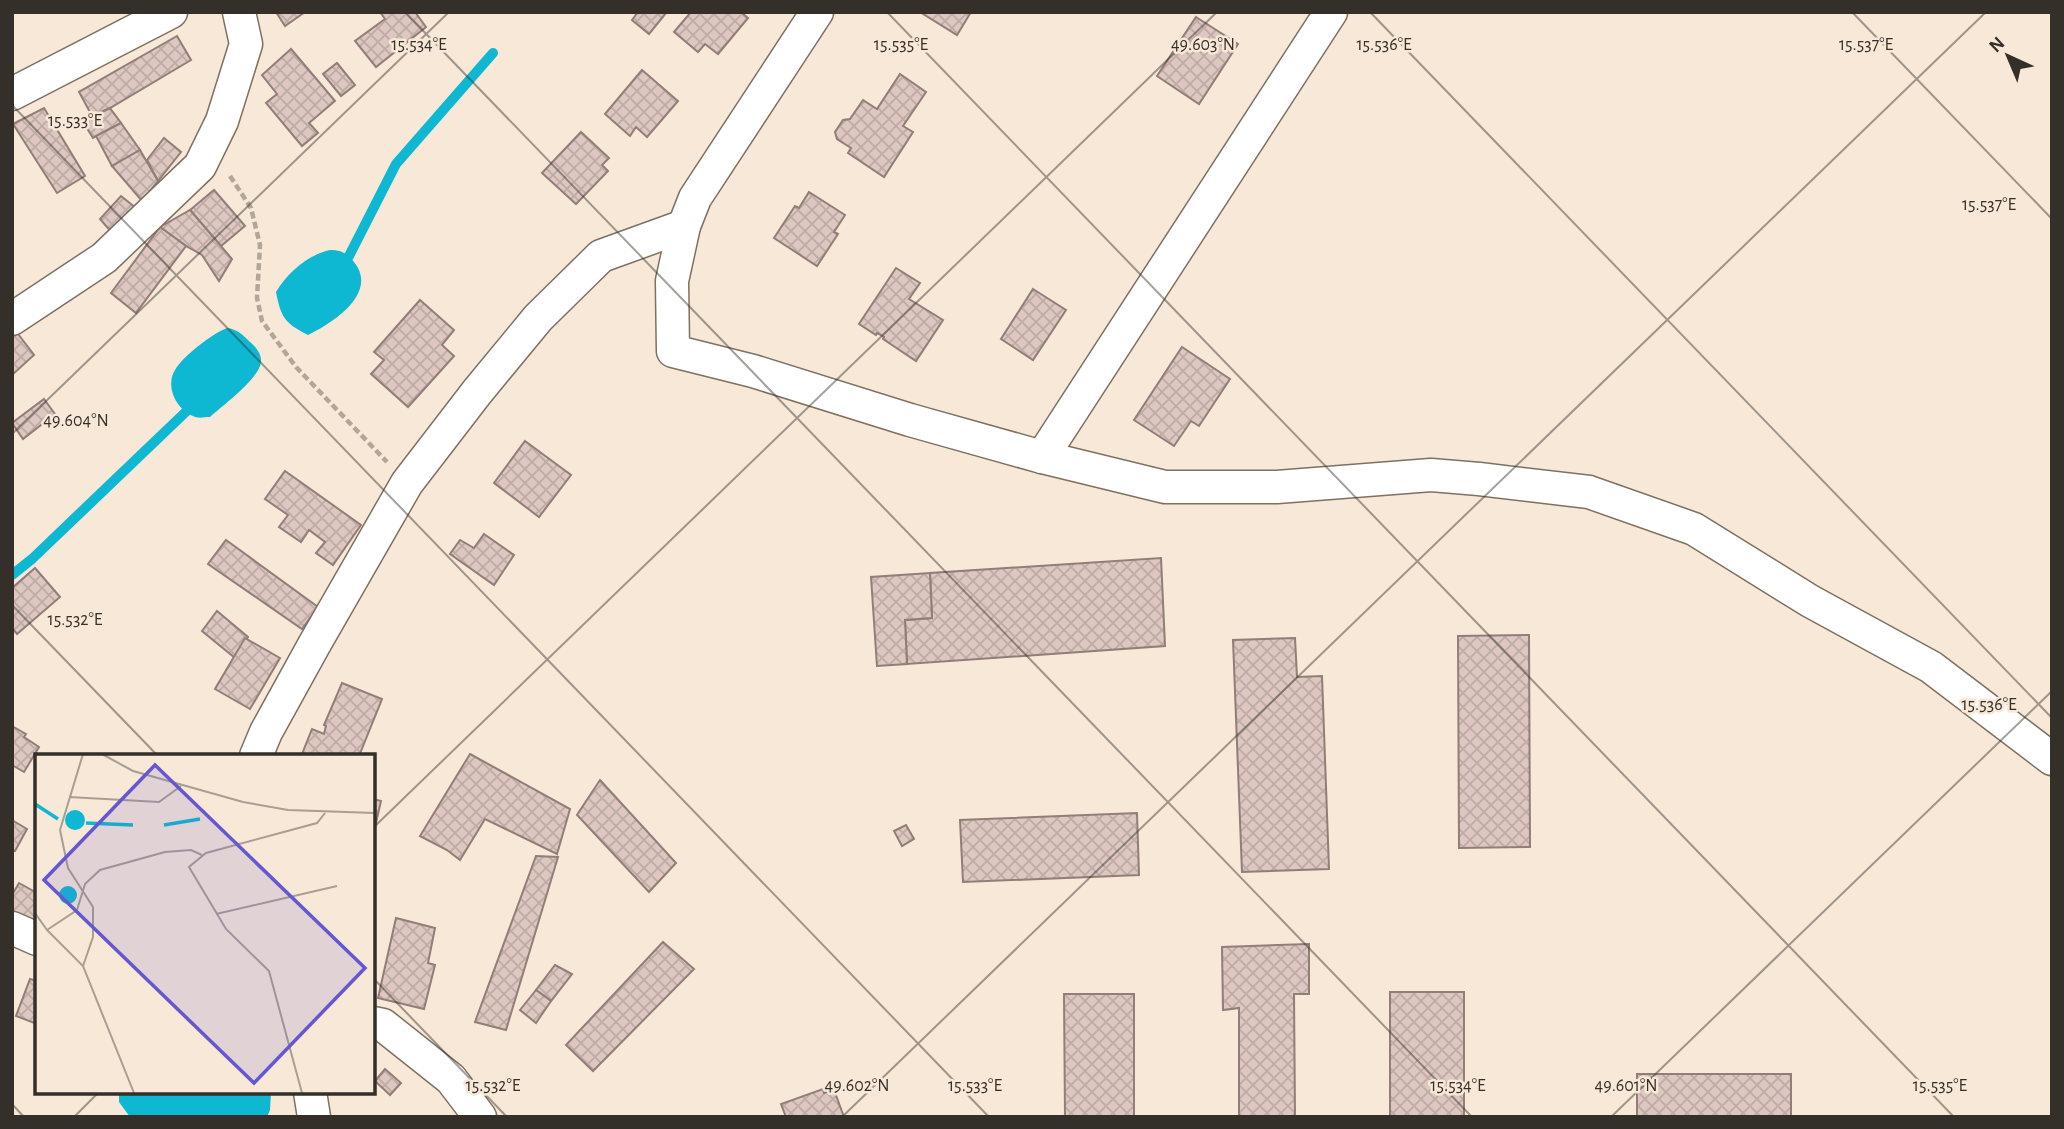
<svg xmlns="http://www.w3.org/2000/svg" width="2064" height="1129" font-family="'Alegreya Sans',sans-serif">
  <defs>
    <pattern id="building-cross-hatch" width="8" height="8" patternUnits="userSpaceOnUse" patternTransform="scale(1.75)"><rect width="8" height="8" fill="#ddc7c0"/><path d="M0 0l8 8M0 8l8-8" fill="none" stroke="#beaba5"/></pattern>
  </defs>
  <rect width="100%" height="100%" fill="#f7e8d8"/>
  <g fill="#0fb8d2">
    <path d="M330 250C341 250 347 253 354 262 379 293 333 323 308 335 285 323 281 318 276 292 288 272 308 255 330 250Z"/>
    <path d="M227 328C237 329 243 335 250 342 255 346 261 353 261 360 262 377 222 406 210 417 204 417 198 419 193 416 176 409 165 386 175 370 183 356 213 333 227 328Z"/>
    <polygon points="119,1092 271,1092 270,1110 267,1117 130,1117 119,1102"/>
  </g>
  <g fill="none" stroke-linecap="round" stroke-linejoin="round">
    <g stroke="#0fb8d2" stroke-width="10">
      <polyline points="340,264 349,256 396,164 493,53"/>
      <polyline points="12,575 32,559 194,404"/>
    </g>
  </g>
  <g fill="url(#building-cross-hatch)" stroke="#927d78" stroke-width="2">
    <polygon points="276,12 305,12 285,26"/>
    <polygon points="380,12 415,12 426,27 376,67 355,41 385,19"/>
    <polygon points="638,12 665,12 666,13 649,34 632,20"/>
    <polygon points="691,12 741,12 748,18 718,54 705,44 698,52 674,32"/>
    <polygon points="920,12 971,12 957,35"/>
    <polygon points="1196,17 1238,44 1199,104 1157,76"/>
    <polygon points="177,36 191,60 110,108 92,116 79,92"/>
    <polygon points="291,49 335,101 309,123 318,133 302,146 266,103 277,94 262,75"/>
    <polygon points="337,63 355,85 341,96 323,74"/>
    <polygon points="642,70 678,101 647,137 636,127 630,136 605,114"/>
    <polygon points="900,74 926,92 903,126 913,132 884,177 848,153 851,148 837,139 835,132 843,120 850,119 863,100 877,109"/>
    <polygon points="44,108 85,176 57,193 13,124"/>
    <polygon points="110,108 121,123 93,138 83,122"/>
    <polygon points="121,123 140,150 112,166 96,136"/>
    <polygon points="581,132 609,158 602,165 608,171 576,204 542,173"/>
    <polygon points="164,138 181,152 158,181 147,160"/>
    <polygon points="140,150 158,181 142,201 112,166"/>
    <polygon points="214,190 245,226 221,246 190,210"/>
    <polygon points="809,192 845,215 834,232 838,234 817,266 774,238 795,206 799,208"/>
    <polygon points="121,196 136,208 113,234 100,219"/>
    <polygon points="190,210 232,259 219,281 202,255 186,246 160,227"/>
    <polygon points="160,227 186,246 136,313 111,293"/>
    <polygon points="896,268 920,283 909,299 943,320 916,361 883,339 884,337 877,333 876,335 859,324"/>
    <polygon points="1033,289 1066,310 1033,360 1001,339"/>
    <polygon points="420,300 454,330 442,345 454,356 408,407 371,374 384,360 374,352"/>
    <polygon points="15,330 34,355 12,375 12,333"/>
    <polygon points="1182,347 1230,379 1199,426 1191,421 1174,446 1134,420"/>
    <polygon points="44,399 55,414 23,439 12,423"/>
    <polygon points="525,441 571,475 539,517 494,483"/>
    <polygon points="285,471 361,525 333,565 316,553 325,542 309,530 301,542 279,527 288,515 265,499"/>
    <polygon points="484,534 514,555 494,585 450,554 460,540 474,548"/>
    <polygon points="226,540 318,607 302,629 208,564"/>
    <polygon points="1161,558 1165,646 907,664 905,620 932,618 930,573"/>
    <polygon points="35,568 60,597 17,634 12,628 12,588"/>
    <polygon points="930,573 932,618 905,620 907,664 877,666 871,577"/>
    <polygon points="217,611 248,637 235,658 202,631"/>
    <polygon points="1529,635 1530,847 1459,848 1458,636"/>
    <polygon points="245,638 280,658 250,709 215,689"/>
    <polygon points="1295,638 1297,677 1322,676 1329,869 1242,872 1233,640"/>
    <polygon points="342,683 382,699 359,756 309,756 302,754 312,729 324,734 326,726 324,725"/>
    <polygon points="12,726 26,734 24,737 39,747 24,772 12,765"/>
    <polygon points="470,754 570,809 557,854 485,819 460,860 447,850 420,836"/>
    <polygon points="600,780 676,863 649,892 577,815"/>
    <polygon points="373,799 381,801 373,836"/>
    <polygon points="1137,813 1139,875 963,882 960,820"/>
    <polygon points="12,820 27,829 15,851 12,850"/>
    <polygon points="906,825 914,839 902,846 894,831"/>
    <polygon points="536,856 558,857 506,1030 475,1022"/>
    <polygon points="19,883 37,893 37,926 12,912 12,895"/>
    <polygon points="396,918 435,928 428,963 435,965 424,1009 378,998"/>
    <polygon points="663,942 694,969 593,1071 566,1045"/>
    <polygon points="1309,944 1309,994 1294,994 1295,1117 1239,1117 1239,1008 1223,1010 1222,947"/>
    <polygon points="555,965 572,974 551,1001 536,990"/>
    <polygon points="30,979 37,981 37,1024 16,1016"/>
    <polygon points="536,990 551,1001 536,1023 520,1010"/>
    <rect x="1390" y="992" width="74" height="125"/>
    <polygon points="1064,994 1134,994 1134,1117 1065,1117"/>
    <polygon points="385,1069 401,1083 390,1095 375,1081"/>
    <rect x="1637" y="1074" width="154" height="43"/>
    <polygon points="823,1089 824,1093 834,1090 844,1117 786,1117 781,1104"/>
  </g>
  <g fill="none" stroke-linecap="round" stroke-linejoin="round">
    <defs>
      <g id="minor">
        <polyline points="817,12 695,198 684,226 672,281 673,351 753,371 910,420 1042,457 1165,487 1277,487 1431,475 1479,479 1589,492 1694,529 1810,601 1931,667 2052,759"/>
        <polyline points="12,94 171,12"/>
        <polyline points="12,319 104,258 200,166 222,121 246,44 239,12"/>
        <polyline points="1042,457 1331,12"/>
        <polyline points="256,756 266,732 314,645 407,483 477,392 538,318 601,256 684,226"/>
        <polyline points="12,928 37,939"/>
        <polyline points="373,1023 383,1025 451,1079 480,1117"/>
        <polyline points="310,1092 314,1117"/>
      </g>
    </defs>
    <use href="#minor" stroke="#7d7162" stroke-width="35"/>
    <polyline stroke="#b2a69a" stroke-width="4.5" stroke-dasharray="7 3.5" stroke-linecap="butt" points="230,176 251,208 260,245 257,298 262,321 296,367 387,462"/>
    <use href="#minor" stroke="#fff" stroke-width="32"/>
  </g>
  <path fill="none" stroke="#342f29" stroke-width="2" stroke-opacity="0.45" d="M405 12 1472 1117M887 12 1954 1117M1370 12 2052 718M1852 12 2052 219M12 105 989 1117M12 434 449 12M12 605 158 756M373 828 1217 12M373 978 507 1117M12 1104 24 1117M74 1117 99 1092M842 1117 1986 12M1611 1117 2052 691"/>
  <g transform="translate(35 754)">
    <rect width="340" height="340" fill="#f7e8d8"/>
    <path d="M30 66a10 10 0 1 1 20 0a10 10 0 1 1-20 0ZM24 141a9 9 0 1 1 18 0a9 9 0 1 1-18 0Z" fill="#0fb8d2"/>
    <path fill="none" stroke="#0fb8d2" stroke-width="3.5" d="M0 50 23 65M51 69 98 71M129 71 165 65"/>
    <path fill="none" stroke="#a99e92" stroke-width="2" d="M67 0 98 17 208 48 253 56 340 59M34 43 124 48 146 32M0 159 12 176 42 156 50 130 65 116 130 98 156 96 167 101M181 160 302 132M12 176 48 212 99 339M48 212 58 183V153L33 114 25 76 48 0M267 339 234 217 191 175 154 113 171 99 282 69 290 59"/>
    <path fill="#6457d0" fill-opacity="0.15" stroke="#6457d0" stroke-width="3.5" d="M120 11 330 214 219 329 9 126Z"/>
    <rect width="340" height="340" fill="none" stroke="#342f29" stroke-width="3.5"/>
  </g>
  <g font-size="18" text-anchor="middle" fill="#342f29" stroke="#f7e8d8" stroke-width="5" stroke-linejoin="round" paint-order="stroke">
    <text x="1203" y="50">49.603°N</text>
    <text x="419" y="50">15.534°E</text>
    <text x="901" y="50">15.535°E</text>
    <text x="1384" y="50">15.536°E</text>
    <text x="1866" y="50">15.537°E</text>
    <text x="75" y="126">15.533°E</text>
    <text x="1989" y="210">15.537°E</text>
    <text x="76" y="426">49.604°N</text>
    <text x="75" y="625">15.532°E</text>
    <text x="1989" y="710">15.536°E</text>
    <text x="493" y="1091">15.532°E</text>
    <text x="975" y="1091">15.533°E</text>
    <text x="1458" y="1091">15.534°E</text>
    <text x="1940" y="1091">15.535°E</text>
    <text x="857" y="1091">49.602°N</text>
    <text x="1626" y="1091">49.601°N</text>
  </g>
  <rect width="2064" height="1129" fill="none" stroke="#342f29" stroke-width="28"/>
  <g transform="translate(2008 56) rotate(316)" stroke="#f7e8d8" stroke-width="5" paint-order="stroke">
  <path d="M0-5L12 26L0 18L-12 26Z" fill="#342f29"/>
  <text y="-10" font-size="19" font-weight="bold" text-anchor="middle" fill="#342f29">N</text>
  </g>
</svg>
